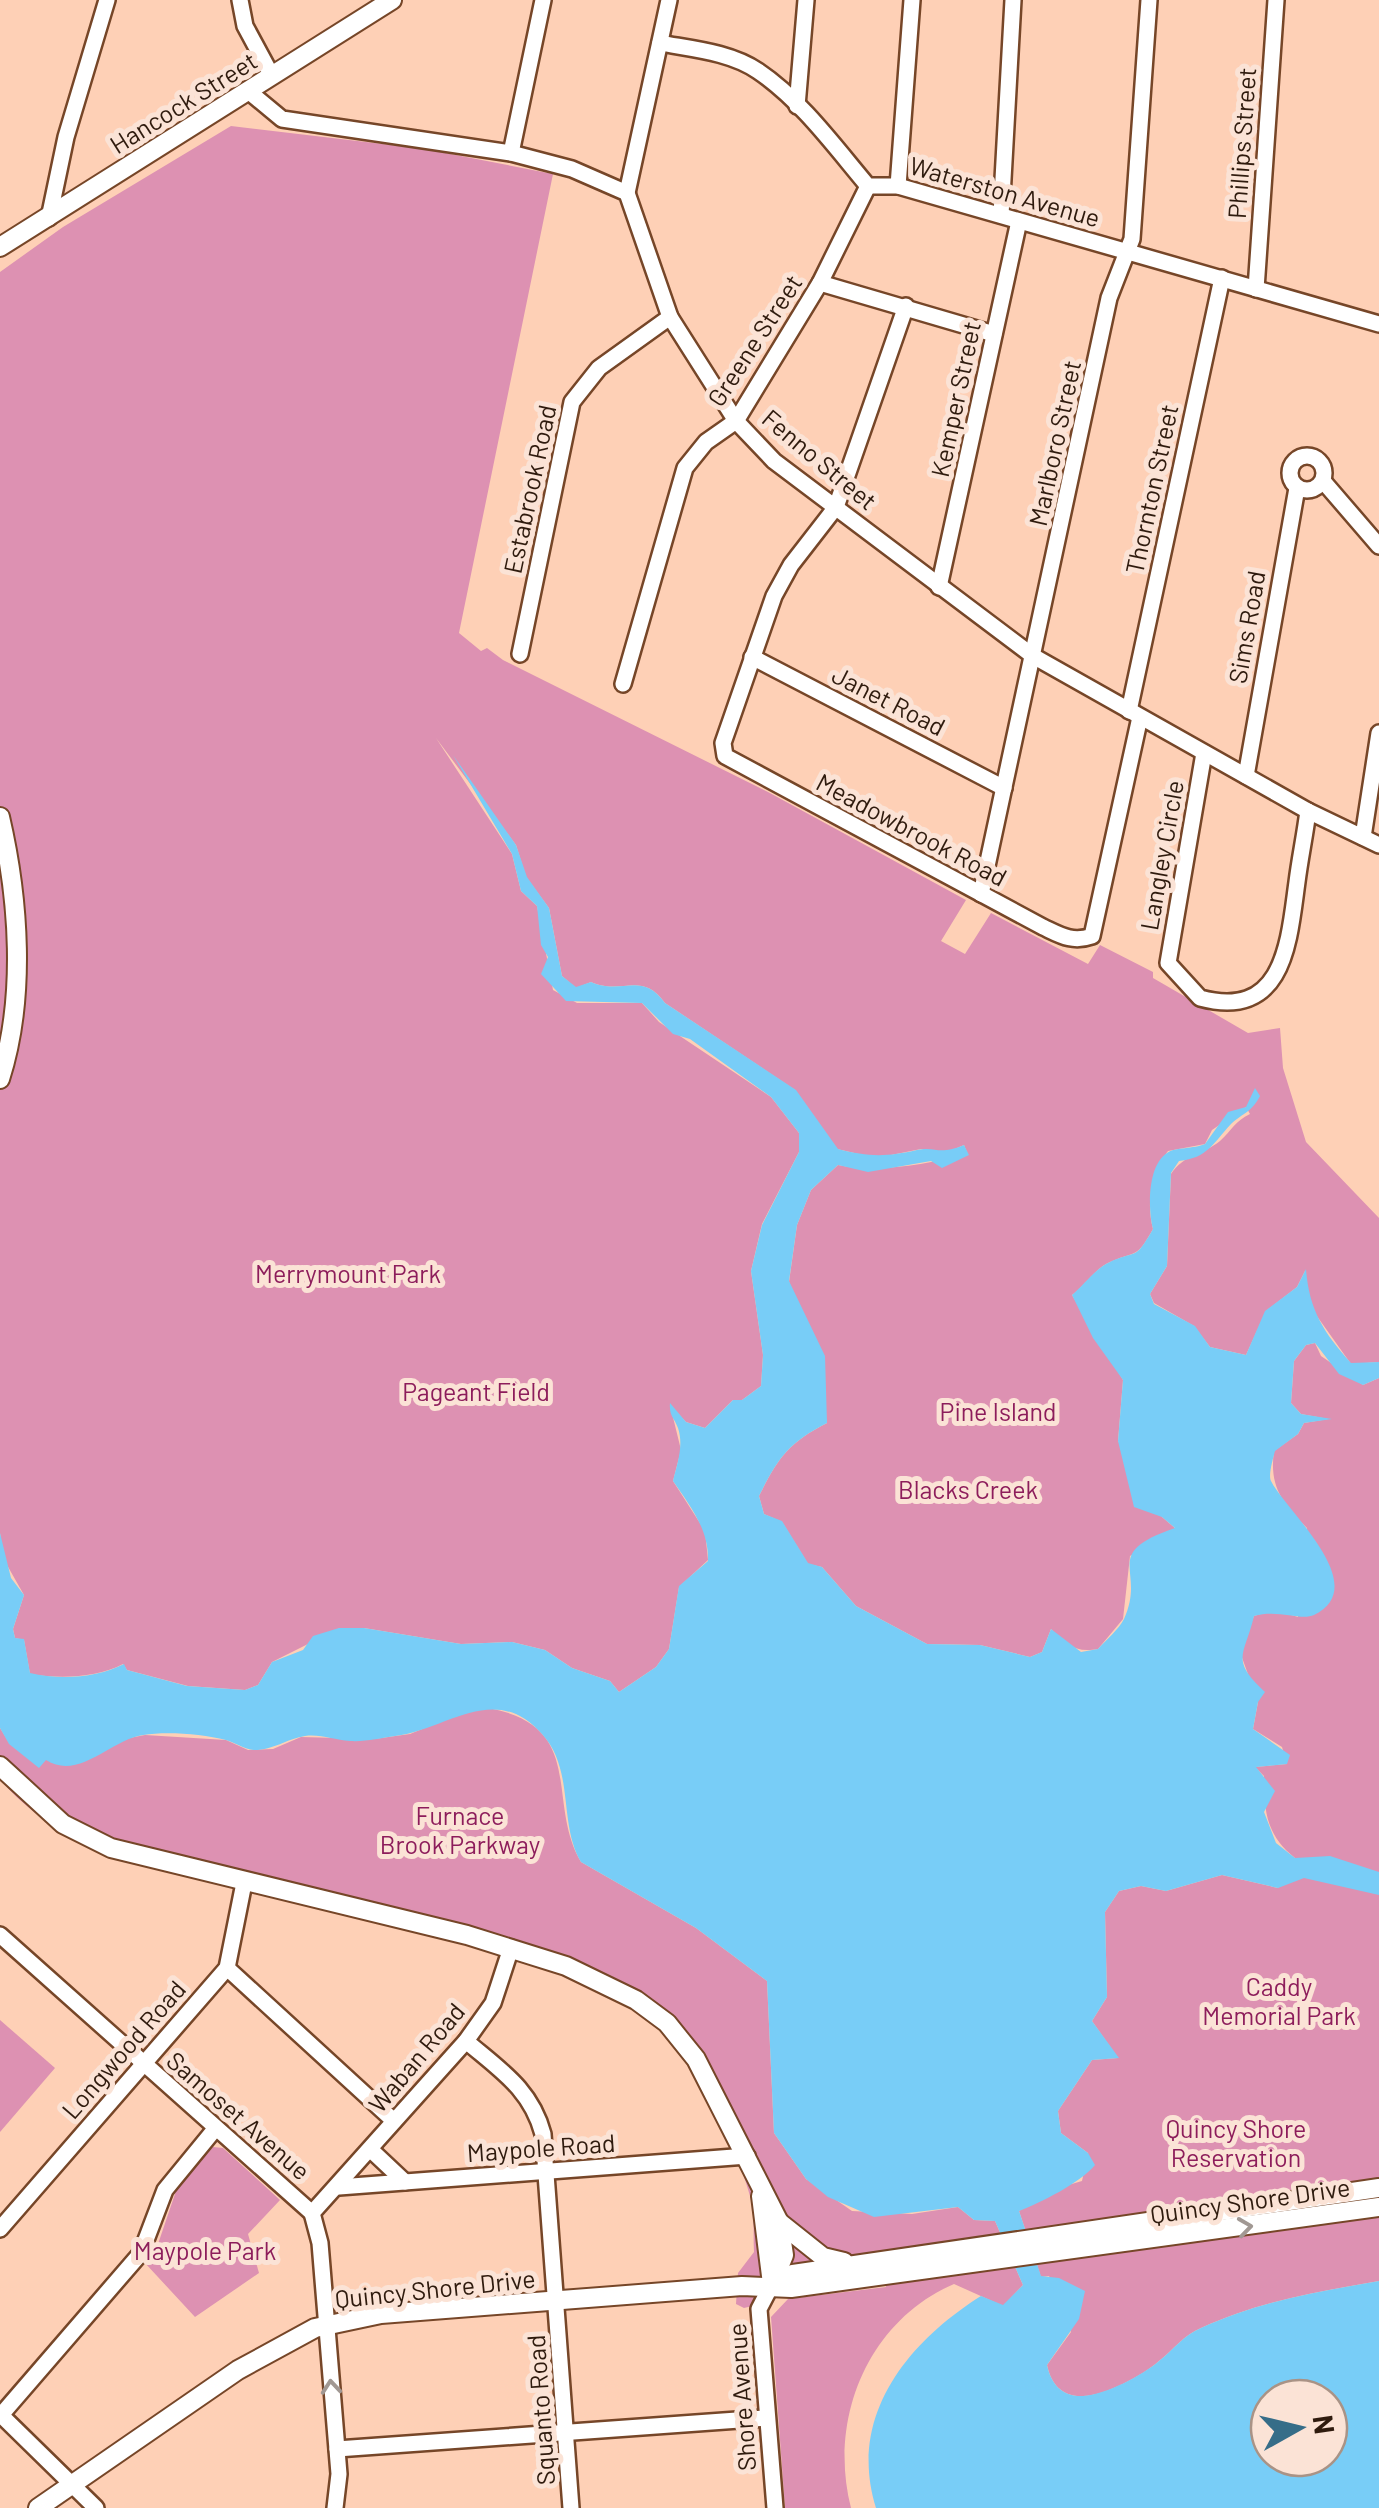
<svg xmlns="http://www.w3.org/2000/svg" width="1379" height="2508" font-family="Barlow,sans-serif">
  <rect width="100%" height="100%" fill="#fed0b6"/>
  <g fill="#dd91b2">
    <path d="M231 126 425 149 553 174 459 633 481 651 487 648 503 660 768 792 966 900 941 941 965 954 991 913 1088 964 1100 945 1153 972V978L1248 1033 1280 1028 1283 1068 1306 1142 1379 1218V1362L1351 1364 1309 1305 1305 1271 1297 1287 1266 1311 1246 1355 1210 1347 1194 1326 1154 1303 1150 1294 1167 1266 1171 1174C1184 1154 1203 1155 1220 1141 1232 1130 1235 1121 1250 1114L1246 1107 1212 1130 1205 1144 1168 1151C1151 1172 1146 1203 1153 1229 1136 1259 1138 1250 1110 1262 1097 1267 1084 1286 1072 1295L1123 1380 1118 1441 1162 1517 1176 1529 1130 1556 1123 1619 1098 1649C1075 1653 1067 1645 1051 1629L1042 1652 1030 1657 980 1645 927 1644 856 1606 822 1567 808 1564 782 1522 764 1514 759 1496C778 1458 788 1443 827 1423L803 1317 789 1282 797 1225 811 1190 838 1165C880 1174 926 1163 968 1155L964 1145 943 1154 921 1149 876 1158 837 1149 795 1090 665 1003C641 970 622 996 591 982L576 988 562 976 549 908 526 877 516 845 436 738 512 854 521 891 537 906 553 990 577 1003H642L659 1022 771 1097 799 1133V1152L762 1224 751 1271 763 1355 761 1386 742 1400H733L705 1428 686 1422 670 1405 681 1450 673 1481 705 1531 708 1560 679 1587 669 1649 656 1667 619 1692 610 1681 572 1668 545 1650 512 1642 461 1644 364 1628H340L272 1662 258 1685 245 1690 188 1686 127 1670 123 1664C97 1678 59 1679 30 1674L24 1640 15 1638 13 1629 24 1595 3 1558 0 1533V272L63 227Z"/>
    <path d="M1315 1343 1321 1356 1363 1385 1379 1378V2281C1317 2292 1259 2301 1201 2328 1184 2335 1173 2350 1159 2361 1143 2375 1105 2396 1083 2396 1062 2397 1051 2384 1047 2365L1071 2332 1049 2276 1041 2277 1019 2211 1058 2188 1082 2181 1088 2153 1061 2133 1058 2111 1092 2060 1118 2058 1092 2021 1107 1997 1105 1912 1119 1891 1141 1886 1166 1891 1222 1875 1278 1888 1295 1858C1266 1835 1264 1811 1264 1776L1255 1767 1287 1764 1282 1747 1253 1729 1258 1702 1240 1652 1254 1616 1274 1610 1298 1617 1307 1528C1282 1503 1269 1486 1274 1451L1298 1434 1304 1423 1328 1419 1301 1414 1291 1403 1294 1361 1306 1345Z"/>
    <path d="M488 1708C588 1726 545 1801 581 1862L696 1928 767 1981 774 2133 806 2179 852 2211 912 2214 958 2207 974 2220 995 2221 1023 2285 1003 2306 954 2284C868 2321 828 2419 851 2508H785L771 2317 788 2299 886 2287 885 2275 791 2288 769 2302 744 2308 736 2304 738 2273 754 2252C753 2235 755 2216 751 2199 738 2149 697 2061 657 2027 560 1943 354 1913 229 1885 147 1867 56 1847 0 1779V1728L10 1744 46 1760 94 1757 119 1740 145 1735 226 1740 248 1750 273 1749 301 1737 374 1739 410 1734 466 1711Z"/>
    <polygon points="0,2020 55,2068 0,2132"/>
    <polygon points="213,2147 223,2148 280,2200 248,2234 259,2273 195,2317 145,2263 158,2244 177,2188"/>
  </g>
  <path fill="#78cdf7" fill-rule="evenodd" d="M453 755 516 845 527 877 549 908 562 976 576 987 591 982C622 996 641 970 665 1003L796 1090 838 1149C868 1157 887 1157 917 1150 938 1146 937 1156 964 1145L969 1155 942 1168 931 1161 868 1172 838 1165 811 1190 797 1225 789 1281 825 1356 827 1423C788 1443 778 1458 759 1496L764 1514 782 1521 808 1563 822 1567 856 1606 927 1644 980 1645 1030 1657 1042 1652 1051 1629 1081 1652 1098 1649C1106 1640 1119 1629 1124 1619 1147 1569 1099 1554 1175 1528L1162 1517 1134 1507 1118 1441 1123 1380 1093 1338 1072 1295C1083 1286 1097 1267 1110 1262 1138 1249 1134 1262 1153 1229 1148 1210 1147 1166 1167 1153 1175 1147 1194 1149 1205 1144L1228 1112 1246 1107 1255 1088 1260 1096C1252 1112 1243 1113 1231 1124 1213 1143 1208 1158 1179 1161L1171 1173 1167 1266 1150 1294 1154 1304 1195 1326 1210 1347 1246 1355 1265 1311 1297 1287 1306 1269C1309 1310 1324 1333 1351 1363L1379 1362V1378L1363 1385 1339 1374 1315 1343 1306 1345 1294 1361 1291 1403 1301 1414 1332 1419 1304 1423 1298 1434 1275 1451C1273 1459 1268 1475 1271 1481 1285 1510 1374 1586 1314 1615 1301 1621 1278 1609 1254 1616 1245 1655 1229 1659 1265 1692L1258 1702 1253 1729 1290 1755 1287 1764 1256 1767 1275 1791 1264 1812 1276 1843 1295 1858 1330 1856 1379 1872V1895L1304 1878 1278 1888 1222 1875 1166 1891 1141 1886 1119 1891 1105 1912 1107 1997 1092 2021 1119 2058 1092 2060 1058 2111 1061 2133 1088 2153 1095 2165C1080 2183 1042 2202 1019 2211L1041 2276 1059 2278 1085 2291 1079 2319 1047 2365C1051 2384 1062 2397 1083 2396 1105 2395 1143 2375 1159 2361 1173 2350 1184 2335 1201 2328 1259 2301 1317 2292 1379 2281V2508H876C847 2416 908 2342 981 2296L1003 2305 1023 2285 995 2221 974 2220 958 2207 874 2217 828 2197 806 2179 774 2133 767 1981 696 1928 581 1862C558 1823 575 1770 542 1734 495 1681 448 1729 395 1736 381 1738 365 1742 350 1741 334 1740 321 1734 305 1736 286 1739 274 1750 254 1750 244 1749 236 1743 226 1740 202 1734 167 1731 143 1735 110 1740 79 1781 46 1760L39 1768 9 1744 0 1728V1533L11 1578 24 1595 13 1629 15 1638 24 1639 30 1673C60 1680 97 1678 124 1664L127 1670 187 1686 245 1690 258 1685 272 1662 303 1650 313 1636 339 1628H364L461 1644 512 1642 545 1650 572 1668 610 1681 619 1692 656 1667 669 1649 679 1586 708 1561C709 1529 690 1506 673 1481 677 1464 684 1446 678 1428 674 1417 669 1416 670 1403L686 1422 705 1428 733 1400H742L761 1386 763 1355 751 1271 762 1225 799 1152V1133L771 1097 690 1039 673 1034 642 1003 566 1001 541 974 548 957 541 945 537 906 521 891 512 854ZM1269 2398H1329V2458H1269Z"/>
  <g fill="none" stroke-linecap="round" stroke-linejoin="round">
    <defs>
      <g id="minor">
        <polyline points="240,0 245,26 272,76"/>
        <path d="M660 43C692 49 730 52 758 71 801 100 835 147 868 186H898L1379 324"/>
        <polyline points="247,90 282,119 511,153 572,169 627,193 670,317 736,421 774,461 1033,656 1308,811 1379,845"/>
        <polyline points="797,106 806,0"/>
        <polyline points="511,153 543,0"/>
        <polyline points="898,186 912,0"/>
        <polyline points="627,193 669,0"/>
        <polyline points="1001,215 1013,0"/>
        <polyline points="49,218 66,137 107,0"/>
        <polyline points="820,283 994,334"/>
        <polyline points="1256,289 1276,0"/>
        <path d="M906 306 836 507 791 565 774 596 723 743 725 756 1043 927C1060 935 1072 943 1092 936L1140 717"/>
        <circle cx="1307" cy="473" r="17"/>
        <polyline points="1323,481 1379,546"/>
        <polyline points="939,587 1019,221"/>
        <polyline points="520,654 572,402 599,368 670,317"/>
        <polyline points="752,657 1004,788"/>
        <polyline points="623,684 685,468 706,442 736,421 820,283 868,186"/>
        <polyline points="1129,711 1222,278"/>
        <path d="M1204 753 1168 963 1200 998C1285 1021 1289 940 1297 882 1300 858 1305 835 1308 811"/>
        <polyline points="1246,776 1297,488"/>
        <polyline points="1363,837 1379,733"/>
        <polyline points="981,894 1109,298 1132,239 1149,0"/>
        <polyline points="0,1935 312,2213"/>
        <polyline points="227,1968 394,2121"/>
        <path d="M466 2041C500 2070 531 2089 543 2134L571 2508"/>
        <polyline points="371,2150 405,2182"/>
        <polyline points="339,2187 747,2156"/>
        <polyline points="0,2229 227,1968 244,1883"/>
        <polyline points="772,2284 759,2309 775,2508"/>
        <polyline points="0,2414 96,2508"/>
        <polyline points="1,2415 141,2253 165,2190 215,2129"/>
        <polyline points="337,2449 766,2418"/>
        <polyline points="335,2508 339,2474 320,2243 312,2213 466,2041 493,2003 511,1948"/>
      </g>
      <g id="major">
        <polyline points="0,247 392,0"/>
        <path d="M0 817C19 899 26 998 0 1079"/>
        <polyline points="0,1766 63,1824 111,1848 467,1935 566,1966 636,2000 667,2023 696,2059 779,2222 784,2255 772,2284"/>
        <polyline points="761,2196 772,2284"/>
        <polyline points="779,2222 823,2257 844,2262"/>
        <polyline points="772,2284 793,2274 1379,2188"/>
        <polyline points="38,2508 238,2370 315,2328 381,2314 742,2286 791,2288 1379,2207"/>
      </g>
    </defs>
    <use href="#minor" stroke="#764628" stroke-width="20"/>
    <use href="#major" stroke="#764628" stroke-width="22"/>
    <use href="#minor" stroke="#fff" stroke-width="15"/>
    <use href="#major" stroke="#fff" stroke-width="18"/>
  </g>
  <defs><path id="oneway-chevron" d="M-2-3.5L2.5 0L-2 3.5" fill="none" stroke-width="1.6" stroke-linecap="round" stroke-linejoin="round" transform="scale(2.5)"/></defs>
  <g stroke="#a19893">
    <use href="#oneway-chevron" transform="translate(1245 2227) rotate(-8)"/>
    <use href="#oneway-chevron" transform="translate(331 2387) rotate(-95)"/>
  </g>
  <g text-anchor="middle" dominant-baseline="central" stroke-width="10" stroke-linejoin="round" paint-order="stroke">
    <g font-size="25" fill="#2f1b0e" stroke="#fbe3d6">
      <text transform="translate(183 102) rotate(-32)">Hancock Street</text>
      <text transform="translate(1241 143) rotate(-86)">Phillips Street</text>
      <text transform="translate(1005 191) rotate(16)">Waterston Avenue</text>
      <text transform="translate(754 340) rotate(-57)">Greene Street</text>
      <text transform="translate(955 399) rotate(-78)">Kemper Street</text>
      <text transform="translate(1054 443) rotate(-78)">Marlboro Street</text>
      <text transform="translate(820 459) rotate(40)">Fenno Street</text>
      <text transform="translate(529 489) rotate(-78)">Estabrook Road</text>
      <text transform="translate(1151 489) rotate(-78)">Thornton Street</text>
      <text transform="translate(1246 627) rotate(-80)">Sims Road</text>
      <text transform="translate(889 700) rotate(27)">Janet Road</text>
      <text transform="translate(912 829) rotate(28)">Meadowbrook Road</text>
      <text transform="translate(1161 855) rotate(-80)">Langley Circle</text>
      <text transform="translate(123 2049) rotate(-49)">Longwood Road</text>
      <text transform="translate(416 2057) rotate(-50)">Waban Road</text>
      <text transform="translate(239 2115) rotate(41)">Samoset Avenue</text>
      <text transform="translate(541 2147) rotate(-4)">Maypole Road</text>
      <text transform="translate(1250 2200) rotate(-8)">Quincy Shore Drive</text>
      <text transform="translate(435 2288) rotate(-6)">Quincy Shore Drive</text>
      <text transform="translate(741 2397) rotate(-94)">Shore Avenue</text>
      <text transform="translate(540 2410) rotate(-94)">Squanto Road</text>
    </g>
    <g font-size="25" fill="#8d1d5b" stroke="#fbe3d6">
      <text x="348" y="1273">Merrymount Park</text>
      <text x="476" y="1391">Pageant Field</text>
      <text x="998" y="1411">Pine Island</text>
      <text x="968" y="1489">Blacks Creek</text>
      <text x="460" y="1815">Furnace<tspan x="460" dy="29">Brook Parkway</tspan></text>
      <text x="1279" y="1986">Caddy<tspan x="1279" dy="29">Memorial Park</tspan></text>
      <text x="1236" y="2128">Quincy Shore<tspan x="1236" dy="29">Reservation</tspan></text>
      <text x="205" y="2250">Maypole Park</text>
    </g>
  </g>
  <g transform="translate(1299 2428) rotate(82)"><circle r="48" fill="#fbe3d6" stroke="#a99386" stroke-width="2.5"/>
  <path d="M0-8L18 38L0 25L-18 38Z" fill="#366d88"/>
  <text y="-15" font-size="28" font-weight="bold" text-anchor="middle" fill="#2f1b0e">N</text>
  </g>
</svg>
